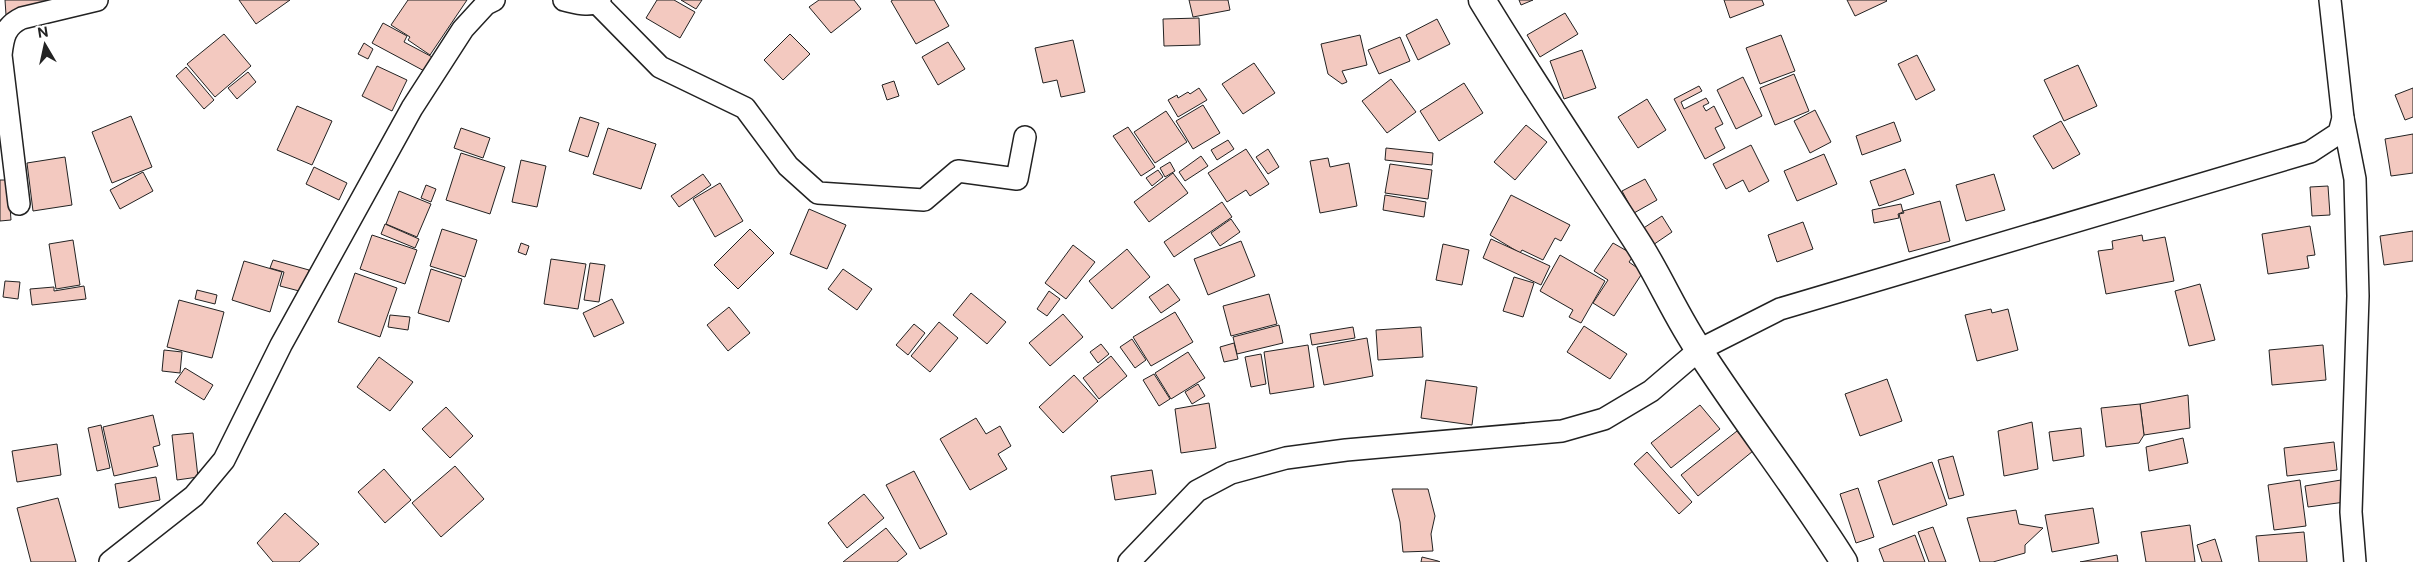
<svg xmlns="http://www.w3.org/2000/svg" width="2413" height="562" font-family="'Public Sans',sans-serif">
  <rect width="100%" height="100%" fill="#fff"/>
  <g fill="#f3c9c0" stroke="#222">
    <polygon points="5,0 52,0 53,10 6,15"/>
    <polygon points="239,0 290,0 256,24"/>
    <polygon points="408,0 467,0 430,55 408,40 410,37 391,25"/>
    <polygon points="657,0 674,0 695,12 680,38 646,18"/>
    <polygon points="681,0 702,0 696,9"/>
    <polygon points="819,0 854,0 861,9 831,33 809,7"/>
    <polygon points="893,0 934,0 949,26 916,44 891,1"/>
    <polygon points="1189,0 1228,0 1230,10 1193,17"/>
    <polygon points="1519,0 1533,0 1521,5"/>
    <polygon points="1724,0 1762,0 1764,5 1730,18"/>
    <polygon points="1847,0 1886,0 1887,1 1855,16"/>
    <polygon points="1565,13 1578,34 1540,57 1527,35"/>
    <polygon points="1199,18 1200,45 1164,46 1163,19"/>
    <polygon points="1437,19 1450,44 1418,60 1406,35"/>
    <polygon points="383,23 407,36 404,42 436,59 428,73 372,43"/>
    <polygon points="224,34 251,66 215,97 187,64"/>
    <polygon points="790,34 810,54 783,80 764,60"/>
    <polygon points="1360,35 1367,65 1342,71 1347,82 1342,84 1328,74 1321,44"/>
    <polygon points="1781,35 1795,71 1760,84 1746,48"/>
    <polygon points="1400,37 1410,61 1379,74 1368,50"/>
    <polygon points="1073,40 1085,92 1061,97 1057,80 1043,83 1035,48"/>
    <polygon points="948,42 965,69 938,85 922,57"/>
    <polygon points="364,43 373,49 368,59 358,54"/>
    <polygon points="1582,50 1596,88 1564,99 1550,61"/>
    <polygon points="1917,55 1935,90 1916,100 1898,64"/>
    <polygon points="1254,63 1275,93 1243,114 1222,84"/>
    <polygon points="2078,65 2097,106 2064,121 2044,80"/>
    <polygon points="377,66 407,80 392,111 362,96"/>
    <polygon points="186,67 214,100 204,109 176,76"/>
    <polygon points="248,72 256,82 237,99 228,88"/>
    <polygon points="1794,74 1809,111 1775,125 1760,88"/>
    <polygon points="1743,77 1762,116 1736,129 1717,90"/>
    <polygon points="1391,79 1416,112 1387,133 1362,101"/>
    <polygon points="894,81 899,96 887,100 882,85"/>
    <polygon points="1464,83 1483,113 1439,141 1420,111"/>
    <polygon points="1699,86 1702,91 1681,102 1684,109 1706,98 1709,103 1703,106 1706,111 1714,106 1723,124 1715,128 1725,148 1705,159 1674,99"/>
    <polygon points="1199,88 1207,100 1178,117 1168,100 1177,95 1178,98 1188,92 1190,94"/>
    <polygon points="2413,88 2413,117 2405,120 2395,95"/>
    <polygon points="1647,99 1666,130 1638,148 1618,117"/>
    <polygon points="1203,105 1220,133 1193,149 1176,121"/>
    <polygon points="297,106 332,121 312,165 277,150"/>
    <polygon points="1815,110 1831,142 1810,153 1794,121"/>
    <polygon points="1166,111 1187,142 1155,163 1134,132"/>
    <polygon points="131,116 152,167 112,183 92,132"/>
    <polygon points="580,117 599,123 588,157 569,151"/>
    <polygon points="2061,121 2080,154 2053,169 2033,136"/>
    <polygon points="1894,122 1901,141 1862,155 1856,136"/>
    <polygon points="1526,125 1547,142 1515,180 1494,162"/>
    <polygon points="1128,127 1155,167 1141,176 1113,136"/>
    <polygon points="461,128 490,138 483,158 454,148"/>
    <polygon points="608,128 656,144 641,189 593,174"/>
    <polygon points="2413,134 2413,173 2391,176 2385,139"/>
    <polygon points="1228,140 1234,149 1217,160 1211,150"/>
    <polygon points="1751,145 1769,181 1749,192 1743,180 1726,189 1713,164"/>
    <polygon points="1386,148 1433,153 1432,165 1385,160"/>
    <polygon points="1246,149 1269,184 1250,196 1246,190 1227,202 1208,173"/>
    <polygon points="1268,149 1279,167 1268,174 1256,157"/>
    <polygon points="461,153 505,167 490,214 446,200"/>
    <polygon points="1824,154 1837,184 1797,201 1784,171"/>
    <polygon points="1201,156 1208,166 1185,181 1179,172"/>
    <polygon points="65,157 72,205 33,211 27,163"/>
    <polygon points="1328,158 1330,167 1349,163 1357,206 1320,213 1310,161"/>
    <polygon points="521,160 546,166 537,207 512,202"/>
    <polygon points="1170,162 1175,171 1165,177 1160,168"/>
    <polygon points="1390,164 1432,170 1428,199 1385,193"/>
    <polygon points="314,167 347,183 339,200 306,184"/>
    <polygon points="1905,169 1914,194 1879,206 1870,181"/>
    <polygon points="1158,170 1163,177 1152,186 1146,178"/>
    <polygon points="143,172 153,191 120,209 110,190"/>
    <polygon points="1173,173 1188,193 1149,222 1134,202"/>
    <polygon points="703,174 711,185 679,207 671,196"/>
    <polygon points="1994,174 2005,210 1966,221 1956,185"/>
    <polygon points="1645,179 1657,200 1634,213 1622,191"/>
    <polygon points="0,180 8,180 11,220 0,221"/>
    <polygon points="720,183 743,221 715,237 693,199"/>
    <polygon points="426,185 436,189 431,202 421,198"/>
    <polygon points="2328,186 2330,215 2312,216 2310,187"/>
    <polygon points="399,191 431,204 417,237 386,224"/>
    <polygon points="1385,195 1426,202 1424,217 1383,210"/>
    <polygon points="1511,195 1570,225 1561,241 1555,238 1543,260 1522,250 1520,253 1490,235"/>
    <polygon points="1940,201 1950,241 1909,252 1899,214 1904,213 1903,211"/>
    <polygon points="1222,202 1232,217 1174,257 1164,242"/>
    <polygon points="1901,204 1903,212 1898,214 1899,218 1874,223 1872,210"/>
    <polygon points="809,209 846,225 827,269 790,254"/>
    <polygon points="1662,216 1672,232 1650,247 1639,231"/>
    <polygon points="1231,219 1240,232 1220,246 1211,233"/>
    <polygon points="1803,222 1813,249 1777,262 1768,235"/>
    <polygon points="385,224 419,239 415,248 381,234"/>
    <polygon points="2310,226 2315,255 2307,256 2309,268 2268,274 2262,234"/>
    <polygon points="442,229 477,240 465,277 430,266"/>
    <polygon points="750,229 774,253 738,289 714,265"/>
    <polygon points="2413,231 2413,261 2384,265 2380,236"/>
    <polygon points="372,235 417,250 405,284 360,269"/>
    <polygon points="2142,235 2143,241 2165,237 2174,281 2106,294 2098,251 2113,249 2112,241"/>
    <polygon points="1491,239 1550,266 1541,285 1483,258"/>
    <polygon points="73,240 80,285 56,289 49,244"/>
    <polygon points="1241,241 1255,276 1208,295 1194,259"/>
    <polygon points="521,243 529,246 526,255 518,252"/>
    <polygon points="1613,243 1634,255 1629,262 1643,272 1614,316 1593,303 1608,280 1594,271"/>
    <polygon points="1443,244 1469,250 1462,285 1436,280"/>
    <polygon points="1073,245 1095,262 1066,299 1045,283"/>
    <polygon points="1127,249 1150,277 1112,309 1089,281"/>
    <polygon points="1560,255 1605,281 1581,323 1569,317 1573,310 1540,291"/>
    <polygon points="551,259 586,264 578,309 544,304"/>
    <polygon points="273,260 309,270 303,292 280,286 284,272 270,268"/>
    <polygon points="244,261 282,272 270,312 232,300"/>
    <polygon points="590,263 605,265 599,302 584,300"/>
    <polygon points="431,269 462,279 449,322 418,313"/>
    <polygon points="843,269 872,289 857,310 828,289"/>
    <polygon points="355,273 397,288 380,337 338,322"/>
    <polygon points="1514,277 1534,283 1523,317 1503,311"/>
    <polygon points="5,281 20,282 18,299 3,297"/>
    <polygon points="1168,284 1180,300 1161,313 1149,297"/>
    <polygon points="2200,284 2215,340 2189,346 2175,291"/>
    <polygon points="84,286 86,299 32,305 30,289 54,287 54,291"/>
    <polygon points="197,290 217,295 215,304 195,299"/>
    <polygon points="1049,291 1060,299 1047,316 1037,309"/>
    <polygon points="971,293 1006,322 987,344 953,315"/>
    <polygon points="1269,294 1277,324 1231,336 1223,306"/>
    <polygon points="612,299 624,323 594,337 583,313"/>
    <polygon points="179,300 224,312 212,358 167,347"/>
    <polygon points="729,307 750,333 728,351 707,325"/>
    <polygon points="1991,309 1992,313 2008,309 2018,350 1977,361 1965,315"/>
    <polygon points="1175,312 1193,342 1151,366 1133,337"/>
    <polygon points="1063,314 1083,337 1050,366 1029,343"/>
    <polygon points="390,315 410,317 408,330 388,327"/>
    <polygon points="939,322 958,338 930,372 911,356"/>
    <polygon points="914,324 925,333 908,355 896,345"/>
    <polygon points="1279,325 1283,343 1237,354 1233,337"/>
    <polygon points="1584,326 1627,354 1610,379 1567,352"/>
    <polygon points="1353,327 1355,338 1312,345 1310,334"/>
    <polygon points="1421,327 1423,357 1378,360 1376,330"/>
    <polygon points="1367,338 1373,376 1324,385 1317,347"/>
    <polygon points="1132,339 1146,360 1135,368 1120,347"/>
    <polygon points="1234,343 1238,359 1224,362 1220,347"/>
    <polygon points="1101,344 1109,354 1098,363 1090,352"/>
    <polygon points="1308,345 1314,387 1270,394 1264,352"/>
    <polygon points="2323,345 2326,380 2272,385 2269,350"/>
    <polygon points="164,350 182,352 180,373 162,371"/>
    <polygon points="1188,352 1205,378 1171,399 1155,373"/>
    <polygon points="1261,354 1266,384 1251,387 1245,357"/>
    <polygon points="1111,356 1127,376 1099,399 1083,378"/>
    <polygon points="379,357 413,382 390,411 357,387"/>
    <polygon points="185,368 213,385 204,400 175,382"/>
    <polygon points="1154,374 1170,399 1159,406 1143,380"/>
    <polygon points="1074,375 1098,401 1063,433 1039,407"/>
    <polygon points="1887,379 1902,421 1860,436 1845,394"/>
    <polygon points="1426,380 1477,387 1472,425 1421,418"/>
    <polygon points="1198,384 1205,396 1192,404 1185,392"/>
    <polygon points="2188,395 2190,428 2144,435 2140,404"/>
    <polygon points="1209,403 1216,448 1181,453 1175,409"/>
    <polygon points="2140,404 2144,435 2139,443 2106,447 2101,408"/>
    <polygon points="1700,405 1720,429 1671,468 1651,443"/>
    <polygon points="446,407 473,436 450,458 422,429"/>
    <polygon points="153,415 160,445 153,447 158,466 114,476 103,427"/>
    <polygon points="976,418 986,434 1000,426 1011,446 998,454 1007,469 970,490 940,439"/>
    <polygon points="2032,422 2038,469 2004,476 1998,431"/>
    <polygon points="101,425 110,468 97,471 88,428"/>
    <polygon points="2081,428 2084,456 2053,461 2049,432"/>
    <polygon points="1737,431 1753,451 1698,496 1681,475"/>
    <polygon points="193,433 198,477 177,480 172,435"/>
    <polygon points="2183,438 2188,463 2149,471 2146,447"/>
    <polygon points="2334,442 2337,470 2287,476 2284,448"/>
    <polygon points="57,444 61,475 17,482 12,451"/>
    <polygon points="1647,452 1692,502 1679,514 1634,464"/>
    <polygon points="1953,456 1964,495 1949,499 1938,460"/>
    <polygon points="1932,462 1947,505 1893,525 1878,481"/>
    <polygon points="455,466 484,499 441,537 412,503"/>
    <polygon points="384,469 411,500 385,523 358,492"/>
    <polygon points="1152,470 1156,494 1115,500 1111,476"/>
    <polygon points="914,471 947,534 920,549 886,485"/>
    <polygon points="156,477 160,500 119,508 115,484"/>
    <polygon points="2300,480 2306,526 2274,530 2268,485"/>
    <polygon points="2341,480 2345,502 2308,507 2305,486"/>
    <polygon points="1858,488 1874,537 1856,543 1840,494"/>
    <polygon points="1392,489 1428,489 1435,516 1431,534 1433,551 1403,552 1400,522"/>
    <polygon points="864,494 884,518 847,548 828,523"/>
    <polygon points="58,498 76,562 31,562 17,508"/>
    <polygon points="2093,508 2099,543 2052,552 2045,515"/>
    <polygon points="2016,510 2019,524 2043,528 2025,545 2025,553 1993,562 1980,562 1967,518"/>
    <polygon points="285,513 319,544 299,562 273,562 257,543"/>
    <polygon points="2190,525 2195,562 2146,562 2141,532"/>
    <polygon points="1933,527 1946,562 1929,562 1918,532"/>
    <polygon points="886,528 907,554 897,562 843,562"/>
    <polygon points="2304,532 2307,562 2259,562 2256,536"/>
    <polygon points="1915,535 1925,562 1884,562 1879,549"/>
    <polygon points="2215,539 2222,562 2202,562 2197,545"/>
    <polygon points="2117,555 2118,562 2080,562"/>
    <polygon points="1422,557 1438,561 1440,562 1421,562"/>
  </g>
  <g fill="none" stroke-linecap="round" stroke-linejoin="round">
    <defs>
      <g id="minor">
        <path d="M564 0C574 2 591 8 600 0"/>
        <polyline points="597,3 660,67 745,108 788,166 818,193 924,200 958,171 1017,179 1025,137"/>
        <polyline points="2343,118 2355,179 2358,296 2351,512 2355,562"/>
        <path d="M19 204 1 55C3 37 5 26 22 18L97 0"/>
        <polyline points="110,562 194,496 224,460 281,345 412,108 463,29 486,4 494,0"/>
        <polyline points="1129,562 1197,491 1231,473 1286,458 1346,450 1562,431 1604,419 1651,391 1699,350 1780,309 2310,152 2339,133 2343,118 2330,0"/>
      </g>
      <path id="tertiary" d="M1482 0C1533 84 1588 165 1641 248 1662 282 1678 320 1701 353 1747 424 1799 490 1844 562"/>
    </defs>
    <use href="#minor" stroke="#222" stroke-width="24"/>
    <use href="#tertiary" stroke="#222" stroke-width="29"/>
    <use href="#minor" stroke="#fff" stroke-width="21"/>
    <use href="#tertiary" stroke="#fff" stroke-width="26"/>
  </g>
  <g transform="translate(45 45) rotate(351)" stroke="#ffffff" stroke-width="4" paint-order="stroke">
  <path d="M0-4L9 19L0 12L-9 19Z" fill="#222222"/>
  <text y="-8" font-size="14" font-weight="bold" text-anchor="middle" fill="#222222">N</text>
  </g>
</svg>
